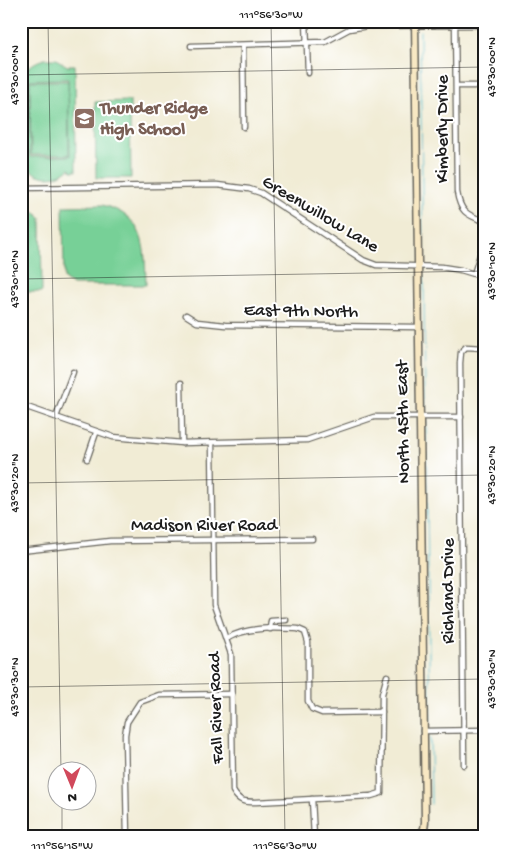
<svg xmlns="http://www.w3.org/2000/svg" width="505" height="858" font-family="'Gochi Hand',sans-serif">
  <rect width="100%" height="100%" fill="#fff"/>
  <filter id="ink" filterUnits="userSpaceOnUse"><feTurbulence type="fractalNoise" baseFrequency=".02" numOctaves="2"/><feDisplacementMap in="SourceGraphic" scale="10" xChannelSelector="R" yChannelSelector="G"/><feConvolveMatrix kernelMatrix="1 2 1 2 8 2 1 2 1" color-interpolation-filters="sRGB"/></filter>
  <filter id="wash" filterUnits="userSpaceOnUse"><feTurbulence type="fractalNoise" baseFrequency=".0096" numOctaves="4" result="noise"/><feDisplacementMap in="SourceGraphic" scale="20" xChannelSelector="R" yChannelSelector="G"/><feGaussianBlur stdDeviation="1.12" result="paint"/><feColorMatrix in="noise" values="0 0 0 0 0 0 0 0 0 0 0 0 0 0 0 0 0 1.4 0 .05"/><feComposite in="paint" operator="in"/></filter>
  <g filter="url(#wash)">
    <rect width="100%" height="100%" fill="#f1ecd5"/>
    <g fill="#77d097" stroke="#4a765a" fill-rule="evenodd">
      <path d="M45 59H56L69 67V65H75L76 171H71L70 168C56 182 30 180 24 159 21 148 20 83 24 74 28 66 36 61 45 59ZM68 79 70 156 30 157 29 80Z"/>
      <polygon points="30,81 68,81 69,155 31,155"/>
      <polygon points="130,101 131,178 96,178 95,102"/>
      <path d="M102 205C146 216 145 247 146 285H72L64 279 63 206Z"/>
      <polygon points="21,211 34,211 41,218 42,292 21,292"/>
    </g>
    <polygon fill="#eeda9e" stroke="#857b5d" points="30,221 29,249 21,251 21,241 28,239 28,226 21,223"/>
    <g fill="none" stroke-linecap="round" stroke-linejoin="round">
      <g stroke="#49b4c7" stroke-width="1">
        <polyline points="420,31 423,261"/>
        <polyline points="424,276 425,409"/>
        <polyline points="426,423 430,721"/>
        <polyline points="430,737 431,804"/>
      </g>
    </g>
  </g>
  <g filter="url(#ink)">
    <g fill="none" stroke-linecap="round" stroke-linejoin="round">
      <defs>
        <g id="minor">
          <polyline points="306,21 308,73"/>
          <path d="M455 21 457 192C460 211 466 215 484 221"/>
          <polyline points="191,46 325,42 349,29 367,26 484,25"/>
          <polyline points="243,46 244,127"/>
          <polyline points="457,86 484,86"/>
          <polyline points="21,188 217,185 249,189 261,193 363,260 376,265 442,267 461,270 484,277"/>
          <polyline points="474,274 484,242"/>
          <polyline points="186,315 197,322 225,325 418,327"/>
          <polyline points="181,383 182,443"/>
          <polyline points="21,405 113,437 182,443 307,440 374,417 461,417"/>
          <polyline points="56,417 73,372"/>
          <path d="M212 443 214 605 231 654 233 791C239 802 245 802 256 802L371 796 381 793 382 694 387 676"/>
          <polyline points="87,459 96,433"/>
          <polyline points="21,551 110,541 312,539"/>
          <polyline points="270,629 271,621 286,620"/>
          <path d="M226 639C247 626 275 628 298 629L305 632 308 642V701L312 709 322 713 382 712"/>
          <polyline points="423,731 484,730"/>
          <polyline points="464,765 460,363 461,352 466,347 484,348"/>
          <polyline points="312,799 314,837"/>
          <polyline points="127,837 125,735 127,722 140,702 159,695 232,694"/>
        </g>
        <g id="secondary">
          <polyline points="415,21 425,822 424,829 418,837"/>
          <polyline points="419,837 424,834 434,837"/>
        </g>
      </defs>
      <use href="#minor" stroke="#67655d" stroke-width="7"/>
      <use href="#secondary" stroke="#67655d" stroke-width="9"/>
      <use href="#minor" stroke="#fff" stroke-width="4.5"/>
      <use href="#secondary" stroke="#f8e8c3" stroke-width="6"/>
    </g>
  </g>
  <path fill="none" stroke="#1c1c1c" stroke-width="1" stroke-opacity="0.45" d="M48 21 61 770M271 21 285 837M21 75 484 67M21 279 484 271M21 483 484 475M21 687 484 679M62 800V837"/>
  <defs>
    <symbol id="school-square" viewBox="-11 -11 22 22"><rect x="-9" y="-9" width="18" height="18" rx="4" fill="#8d6e63" stroke="#fff"/><path d="M0-5L7-2L0 1L-7-2ZM-4 1L0 2.5L4 1V4Q0 6-4 4Z" fill="#fff"/></symbol>
  </defs>
  <g fill-rule="evenodd">
    <use href="#school-square" x="72" y="106" width="25" height="25"/>
  </g>
  <g text-anchor="middle" dominant-baseline="central" stroke-width="4" stroke-linejoin="round" paint-order="stroke">
    <g font-size="18" font-weight="bold" fill="#785e54" stroke="#fff" text-anchor="start">
      <text x="100" y="109">Thunder Ridge<tspan x="100" dy="21">High School</tspan></text>
    </g>
    <g font-size="18" fill="#1c1c1c" stroke="#fff">
      <text transform="translate(443 129) rotate(-90)">Kimberly Drive</text>
      <text transform="translate(320 215) rotate(31)">Greenwillow Lane</text>
      <text transform="translate(301 312) rotate(1)">East 9th North</text>
      <text transform="translate(404 422) rotate(-91)">North 45th East</text>
      <text x="204" y="526">Madison River Road</text>
      <text transform="translate(449 591) rotate(-90)">Richland Drive</text>
      <text transform="translate(217 708) rotate(-92)">Fall River Road</text>
    </g>
  </g>
  <rect width="505" height="858" fill="none" stroke="#fff" stroke-width="55"/>
  <g transform="translate(72 786) rotate(179)"><circle r="24" fill="#ffffff" stroke="#a4a4a4"/>
  <path d="M0-4L9 19L0 12L-9 19Z" fill="#d1495b"/>
  <text y="-8" font-size="14" font-weight="bold" text-anchor="middle" fill="#1c1c1c">N</text>
  </g>
  <rect x="28" y="28" width="450" height="802" fill="none" stroke="#1c1c1c" stroke-width="2"/>
  <g font-size="12" text-anchor="middle" fill="#1c1c1c">
    <text x="271" y="18">111°56'30"W</text>
    <text transform="translate(491 67) rotate(-90)" y="4">43°30'00"N</text>
    <text transform="translate(14 75) rotate(-90)" y="4">43°30'00"N</text>
    <text transform="translate(491 271) rotate(-90)" y="4">43°30'10"N</text>
    <text transform="translate(14 279) rotate(-90)" y="4">43°30'10"N</text>
    <text transform="translate(491 475) rotate(-90)" y="4">43°30'20"N</text>
    <text transform="translate(14 483) rotate(-90)" y="4">43°30'20"N</text>
    <text transform="translate(491 679) rotate(-90)" y="4">43°30'30"N</text>
    <text transform="translate(14 687) rotate(-90)" y="4">43°30'30"N</text>
    <text x="62" y="849">111°56'15"W</text>
    <text x="285" y="849">111°56'30"W</text>
  </g>
</svg>
